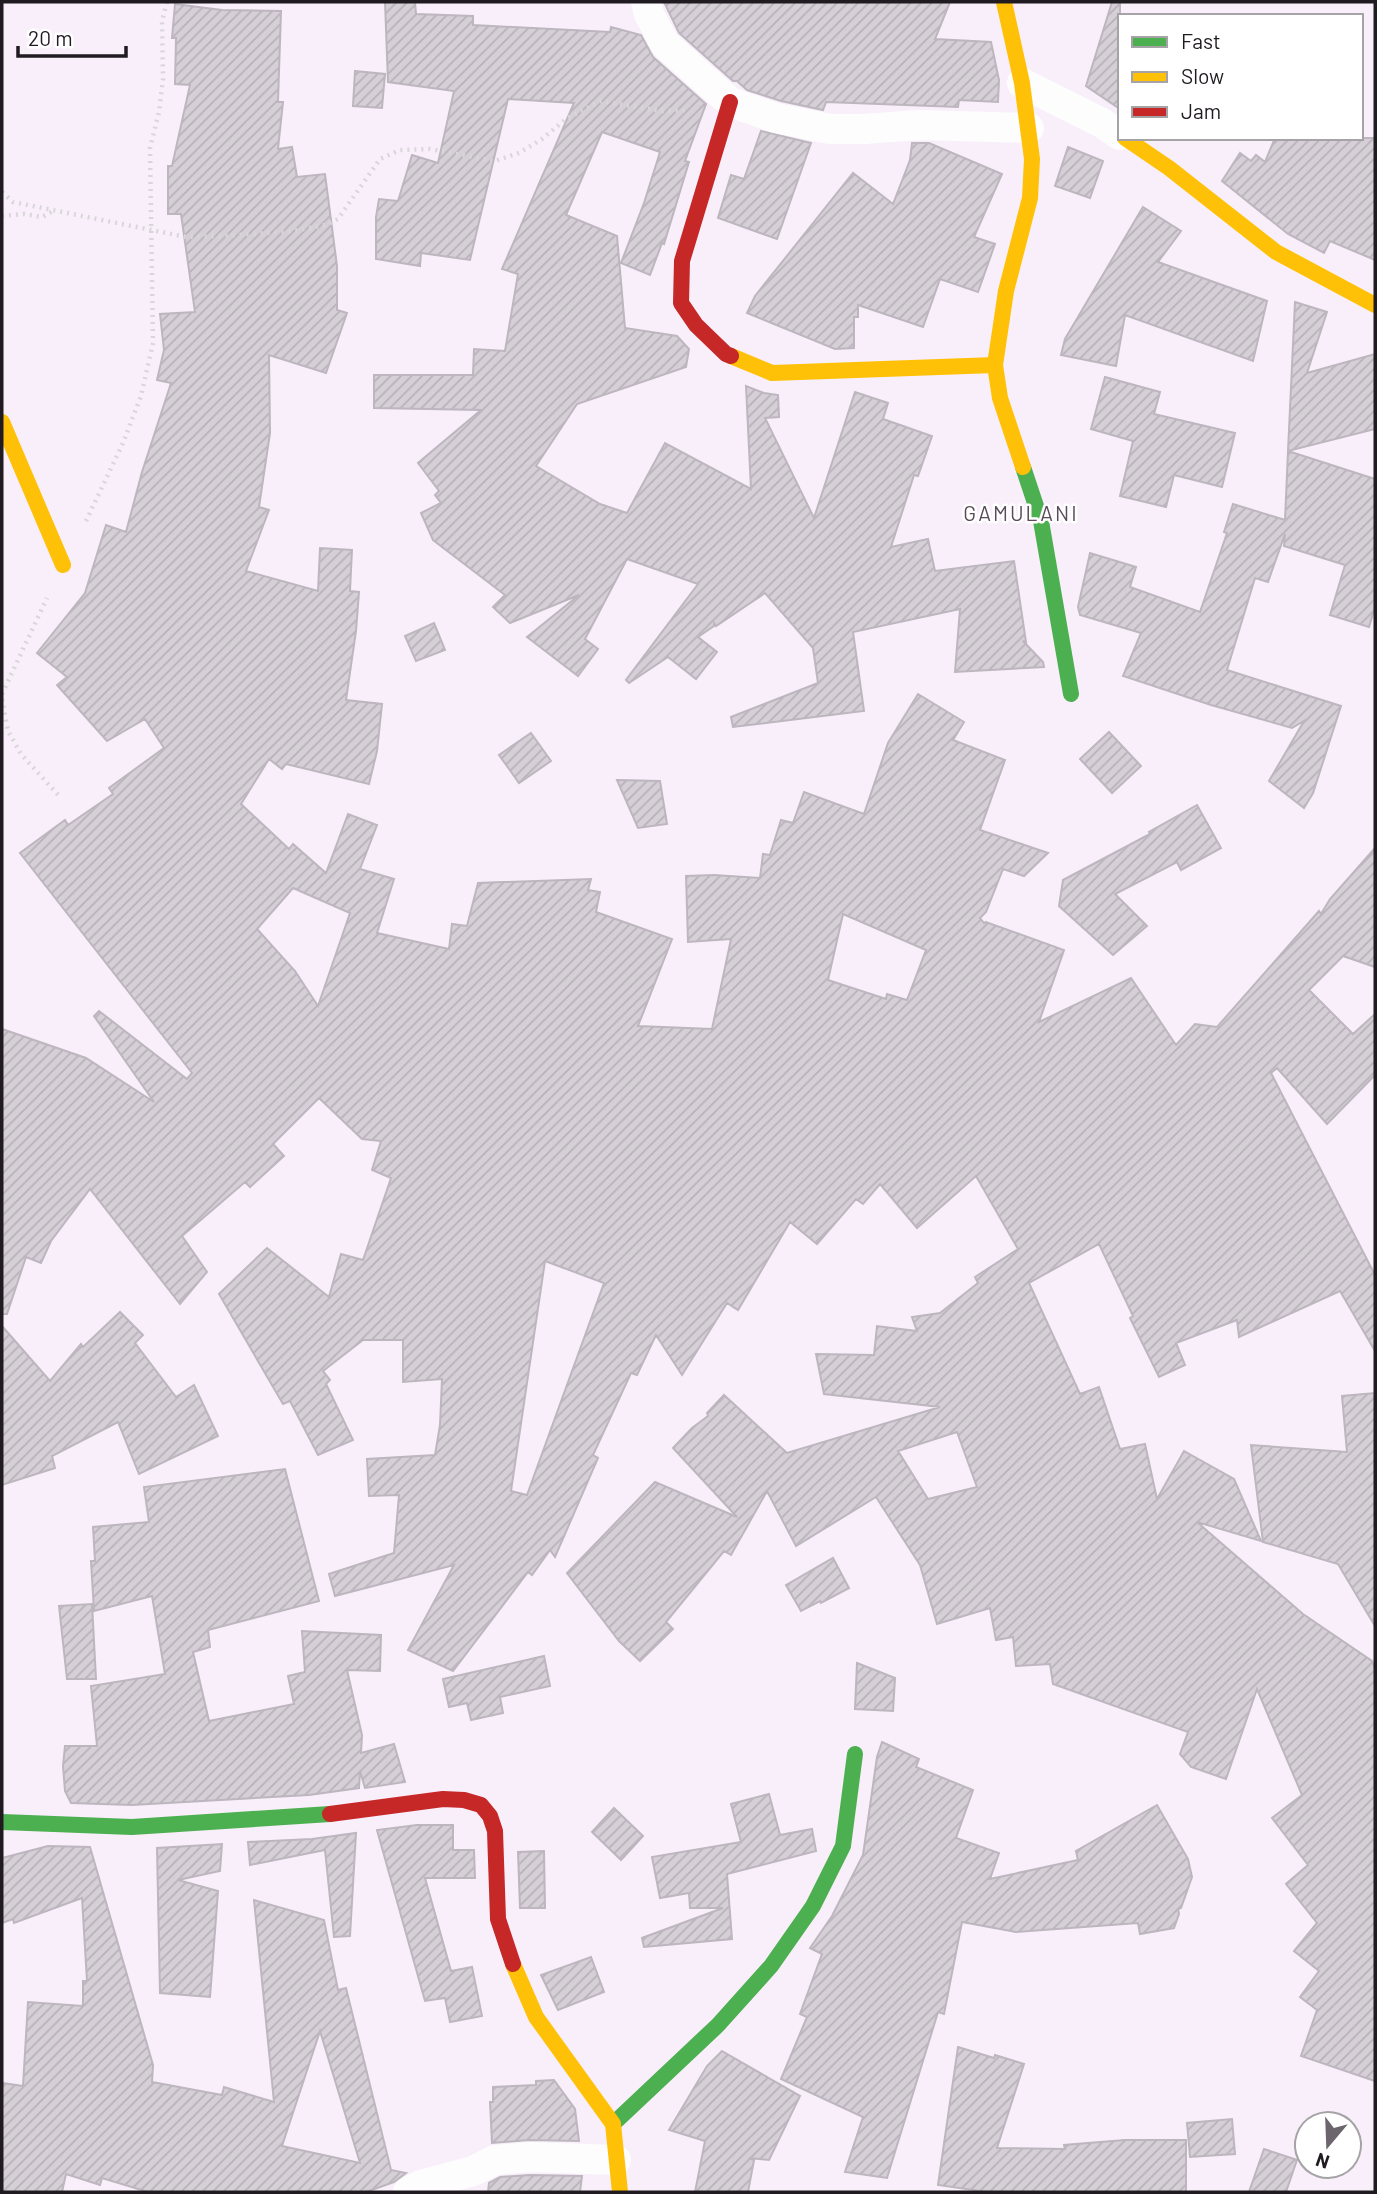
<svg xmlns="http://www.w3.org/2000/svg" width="1377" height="2194" font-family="Barlow,sans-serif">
  <defs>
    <pattern id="building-hatch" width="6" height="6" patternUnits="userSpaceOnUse" patternTransform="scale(1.75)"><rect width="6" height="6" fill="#d6cfd7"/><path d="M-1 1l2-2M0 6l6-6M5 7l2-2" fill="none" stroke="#b7b1b8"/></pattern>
  </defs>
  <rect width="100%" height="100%" fill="#f8effa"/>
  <g fill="url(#building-hatch)" stroke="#bdb6bf" stroke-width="2" fill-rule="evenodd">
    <polygon points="385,2 415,2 416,14 473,16 473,25 610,32 611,27 641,35 653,57 706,104 685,161 689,162 664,244 662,243 650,275 621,263 644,203 660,152 602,132 566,215 617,236 625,328 677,336 689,349 686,367 577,404 536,466 600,504 627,513 665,443 751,489 746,386 764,393 778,395 779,417 765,418 814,518 855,392 888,403 883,419 932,436 918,476 914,475 891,547 928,539 935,571 1014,561 1026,642 1023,641 1043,662 1044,667 955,672 960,609 853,632 864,711 733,727 731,717 818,683 813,648 765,593 716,626 714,623 714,626 698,637 717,652 696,679 668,657 629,683 626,680 698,584 627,559 585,639 598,649 578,676 527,637 579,595 510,623 493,607 505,595 433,540 421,513 441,503 435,495 439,491 418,463 481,410 374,408 374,375 473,375 474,349 505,351 518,274 502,269 574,103 508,99 470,260 421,253 420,266 376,259 376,217 379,199 398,201 412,155 438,163 454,91 388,82"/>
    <polygon points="664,2 950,2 935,39 991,42 999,80 998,102 959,100 958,107 826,102 823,110 781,101 747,90 737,81 733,81 679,33"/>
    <polygon points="1112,2 1120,2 1120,109 1086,86"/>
    <path d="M175 4 222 10 281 11 278 102H283L278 149 292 147 297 177 325 174 337 266V310L347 313 326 373 269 355 270 433 259 507 269 510 246 571 318 591 320 548 352 550 350 591 359 592 356 631 346 700 382 704 377 751 369 784 286 764 282 769 269 759 241 804 289 849 293 844 326 873 348 814 377 825 360 869 394 879 377 933 449 949 452 924 467 926 478 883 591 879 588 890 600 892 596 912 672 939 638 1026 712 1029 731 939 688 942 686 876 714 875 760 878 763 854 770 855 781 820 793 823 804 792 864 814 888 743 918 694 964 722 953 740 1005 760 980 830 1048 853 1024 876 1003 869 986 912 980 918 984 923 986 922 1064 950 1039 1022 1131 978 1176 1045 1195 1024 1217 1027 1319 911 1321 914 1330 899 1375 848V967L1343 956 1309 990 1353 1034 1375 1014V1075L1327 1124 1277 1068 1271 1073 1375 1275V1351L1340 1291 1239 1337 1237 1320 1176 1343 1185 1365 1159 1377 1130 1318 1133 1316 1099 1244 1029 1283 1080 1394 1099 1387 1120 1449 1145 1444 1157 1499 1184 1451 1234 1479 1261 1541 1197 1522 1303 1614 1372 1661 1375 1669V2081L1301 2056 1317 2010 1300 1997 1319 1971 1294 1951 1317 1923 1286 1884 1308 1865 1272 1818 1302 1795 1257 1689 1226 1779 1191 1767 1180 1754 1188 1732 1053 1684 1050 1664 1016 1666 1013 1637 996 1640 990 1608 937 1624 920 1565 876 1497 796 1546 767 1491 731 1555 724 1551 666 1622 673 1629 640 1661 619 1641 567 1573 655 1482 737 1517 673 1448 692 1428 708 1416 707 1413 724 1395 787 1453 940 1407 824 1394 816 1354 874 1355 877 1326 917 1331 912 1317 940 1313 978 1283 975 1277 1018 1249 976 1176 917 1228 880 1184 863 1204 856 1199 817 1244 790 1222 738 1310 727 1303 682 1375 656 1335 637 1375 631 1373 593 1455 598 1458 555 1557 550 1550 532 1575 528 1572 453 1671 408 1650 454 1565 335 1596 329 1574 394 1553 399 1495 369 1496 367 1459 435 1455 440 1425 442 1379 403 1382V1340H363L323 1371 330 1380 326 1384 353 1440 318 1455 290 1401 283 1404 219 1294 267 1248 329 1297 341 1254 363 1260 391 1178 372 1170 381 1141 362 1139 319 1098 273 1144 284 1156 250 1187 245 1182 182 1236 207 1272 180 1304 90 1189 51 1241 41 1263 26 1257 7 1314H2V1029L86 1058 154 1102 94 1016 99 1011 187 1079 192 1073 20 853 65 820 68 825 113 794 109 788 164 748 145 719 107 741 57 685 67 677 37 653 85 593 106 525 126 532 142 472 171 383 157 380 164 350 160 314 195 312 181 214H168V166H172L190 85 175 84 176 38H172ZM293 888 350 913 318 1006 295 971 257 929ZM843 914 926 950 907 1000 887 994 886 999 828 980ZM545 1261 604 1283 527 1495 511 1491ZM957 1432 977 1487 928 1499 898 1451Z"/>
    <polygon points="355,71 385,74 382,108 353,106"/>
    <polygon points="761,131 811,143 777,239 718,218 731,175 744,179"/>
    <polygon points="1275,138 1375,138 1375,260 1330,241 1324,253 1288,234 1222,181 1240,153 1251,161 1256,155 1265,162"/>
    <polygon points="912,143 929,143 1002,174 974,237 995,244 978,292 940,279 923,327 858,305 858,317 854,317 854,348 835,349 747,313 755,296 853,173 893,204 910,160"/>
    <polygon points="1068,147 1103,161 1090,198 1055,186"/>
    <polygon points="1143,207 1181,231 1158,262 1267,301 1253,361 1125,315 1116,366 1061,355 1065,339"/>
    <polygon points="1295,302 1327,312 1307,373 1375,354 1375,429 1288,451"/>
    <polygon points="1105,377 1160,392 1154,414 1235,433 1222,487 1174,475 1166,507 1120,496 1133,441 1091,429"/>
    <polygon points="1288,451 1375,479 1375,607 1369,627 1330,615 1345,565 1284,546 1285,534 1268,582 1255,578 1227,670 1341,706 1313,793 1304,808 1269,781 1304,721 1292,728 1211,705 1123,676 1141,633 1080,615 1078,607 1090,553 1136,567 1130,587 1200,612 1227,533 1224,532 1233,504 1285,520"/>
    <polygon points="434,623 445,650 416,661 405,636"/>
    <polygon points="1109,732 1141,766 1112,793 1080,759"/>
    <polygon points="531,733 551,761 519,783 499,755"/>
    <polygon points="617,780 660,781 667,824 638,828"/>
    <polygon points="1197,805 1221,848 1181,870 1177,862 1115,894 1147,926 1113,955 1059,906 1063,880 1150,834 1149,832"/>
    <polygon points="120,1312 143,1335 135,1343 176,1397 194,1385 218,1436 139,1474 118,1422 52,1456 55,1468 2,1485 2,1326 50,1381 81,1344 83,1347"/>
    <polygon points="1375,1393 1375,1626 1338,1564 1263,1542 1251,1445 1347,1452 1342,1396"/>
    <polygon points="285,1469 319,1601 208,1630 210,1647 193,1652 209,1721 294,1704 288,1676 305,1672 302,1631 381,1635 380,1671 347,1670 362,1735 361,1753 394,1744 405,1782 365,1788 360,1771 359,1788 309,1795 132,1805 71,1803 65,1791 63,1766 65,1746 97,1746 91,1686 165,1674 152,1596 94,1611 91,1561 95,1561 93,1527 149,1522 144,1487"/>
    <polygon points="833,1558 849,1588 821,1603 820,1601 801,1611 786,1585"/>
    <polygon points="92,1604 96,1679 67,1679 59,1606"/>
    <polygon points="544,1656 550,1686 500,1697 503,1713 471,1720 467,1703 449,1707 443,1679"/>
    <polygon points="857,1663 895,1678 893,1711 855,1709"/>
    <polygon points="882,1742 919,1759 916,1767 973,1790 956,1838 999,1853 990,1879 1078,1860 1076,1851 1157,1805 1188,1859 1192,1877 1181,1908 1178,1909 1179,1914 1174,1928 1140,1934 1138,1923 1016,1932 962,1922 944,2014 938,2012 887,2178 845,2172 863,2117 781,2079 807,2017 800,2014 822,1954 810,1948 832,1916 863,1855 877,1757"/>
    <polygon points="769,1794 780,1835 812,1829 816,1851 727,1874 732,1939 644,1947 642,1938 723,1908 690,1908 689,1893 660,1898 652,1857 741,1842 731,1804"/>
    <polygon points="614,1808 643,1836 621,1860 592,1832"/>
    <polygon points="417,1825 453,1825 453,1850 474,1850 475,1878 425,1878 451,1971 472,1967 482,2016 450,2022 445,1998 425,2001 377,1830"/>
    <polygon points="356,1833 350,1936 334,1937 325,1850 250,1865 248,1842 312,1839"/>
    <polygon points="222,1844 220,1871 178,1880 218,1891 210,1997 160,1993 157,1848"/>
    <path d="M48 1846 90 1847 153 2065 152 2082 222 2095 224 2087 274 2102 254 1900 324 1920 338 1990 346 1988 391 2170 406 2173 394 2182 366 2192H148L102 2178 100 2185 66 2174 62 2192H2V2083L23 2086 28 2002 83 2006V1981H87L82 1898 14 1923 13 1919 2 1923V1858ZM320 2031 360 2163 282 2146Z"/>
    <polygon points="544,1851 545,1908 520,1908 518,1852"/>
    <polygon points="591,1957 604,1992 558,2010 541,1975"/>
    <polygon points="958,2047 994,2058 995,2055 1024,2064 997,2148 1065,2149 1064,2145 1125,2140 1186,2140 1186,2192 987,2192 938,2185"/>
    <polygon points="722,2051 800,2096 769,2160 749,2158 754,2160 748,2192 695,2192 705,2141 669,2130 707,2066"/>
    <polygon points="554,2080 575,2109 579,2141 529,2140 492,2143 490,2102 493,2102 493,2087 536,2085 536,2081"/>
    <polygon points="1232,2119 1235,2154 1190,2157 1187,2123"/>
    <polygon points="1264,2149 1297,2160 1286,2192 1249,2192"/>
    <polygon points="530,2175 582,2176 580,2192 488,2192 489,2183 500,2177"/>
  </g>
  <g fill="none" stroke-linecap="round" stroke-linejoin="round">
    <g stroke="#d9d6d9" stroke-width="4.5" stroke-dasharray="2 5" stroke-linecap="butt">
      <polyline points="2,192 13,202 186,237 224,236 293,231 325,225 338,219 380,159 400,150 430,149 495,161 519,153 542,139 566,119 601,101 661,111 688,110"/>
      <polyline points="2,216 24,214 42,217 53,211"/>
      <polyline points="86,521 123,443 141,396 153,343 150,148 159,112 163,79 162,21 167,2"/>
      <polyline points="2,694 47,598"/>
      <polyline points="2,699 8,731 21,754 59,796"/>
    </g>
    <g stroke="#fefdfe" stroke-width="30">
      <polyline points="646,2 649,14 665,44 730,102 776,118 830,129 864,129 919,125 1029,128"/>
      <polyline points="1022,83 1102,123 1120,135"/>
      <polyline points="408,2192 421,2185 473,2171 495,2160 530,2157 616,2160"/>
    </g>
    <g stroke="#4caf50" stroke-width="16">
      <polyline points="1023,467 1041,521 1071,694"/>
      <polyline points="2,1822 132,1827 330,1814"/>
      <polyline points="613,2124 718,2025 771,1966 813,1906 843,1846 855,1754"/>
    </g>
    <g stroke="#ffc107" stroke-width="16">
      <polyline points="1004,2 1022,83 1032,159 1030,198 1006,291 995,365 1000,398 1023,467"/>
      <polyline points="1125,138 1169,168 1276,252 1375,305"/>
      <polyline points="731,356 772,373 995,365"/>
      <polyline points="2,422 63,565"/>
      <polyline points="513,1964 536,2017 613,2124 620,2192"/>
    </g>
    <g stroke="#c62828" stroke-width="16">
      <polyline points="730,102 682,261 681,303 696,325 726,354 731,356"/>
      <polyline points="330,1814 443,1799 464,1800 481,1805 490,1816 495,1831 498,1919 513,1964"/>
    </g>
  </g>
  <g text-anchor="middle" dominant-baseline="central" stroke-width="5" stroke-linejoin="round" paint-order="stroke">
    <g font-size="21" letter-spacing="2" fill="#594b5a" stroke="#fff">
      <text x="1021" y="512">GAMULANI</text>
    </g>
  </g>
  <rect width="1377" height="2194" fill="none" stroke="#201a21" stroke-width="7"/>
  <rect x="1118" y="14" width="245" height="126" fill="#ffffff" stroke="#a6a3a6" stroke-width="2"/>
  <rect x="1132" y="37" width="35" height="10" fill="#4caf50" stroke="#a6a3a6" stroke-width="2"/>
  <text x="1181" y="49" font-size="21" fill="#201a21">Fast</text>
  <rect x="1132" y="72" width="35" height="10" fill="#ffc107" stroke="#a6a3a6" stroke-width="2"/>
  <text x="1181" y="84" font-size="21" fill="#201a21">Slow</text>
  <rect x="1132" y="107" width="35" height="10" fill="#c62828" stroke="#a6a3a6" stroke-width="2"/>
  <text x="1181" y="119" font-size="21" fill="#201a21">Jam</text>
  <g transform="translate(1328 2145) rotate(199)"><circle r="33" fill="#ffffff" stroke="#a6a3a6" stroke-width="2"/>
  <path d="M0-5L12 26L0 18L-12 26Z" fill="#6c656d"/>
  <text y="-10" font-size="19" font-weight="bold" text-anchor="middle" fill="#201a21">N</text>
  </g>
  <path d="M18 46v10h108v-10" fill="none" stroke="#201a21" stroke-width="3.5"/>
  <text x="28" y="46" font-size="21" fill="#201a21" stroke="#ffffff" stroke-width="5" paint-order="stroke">20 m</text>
</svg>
